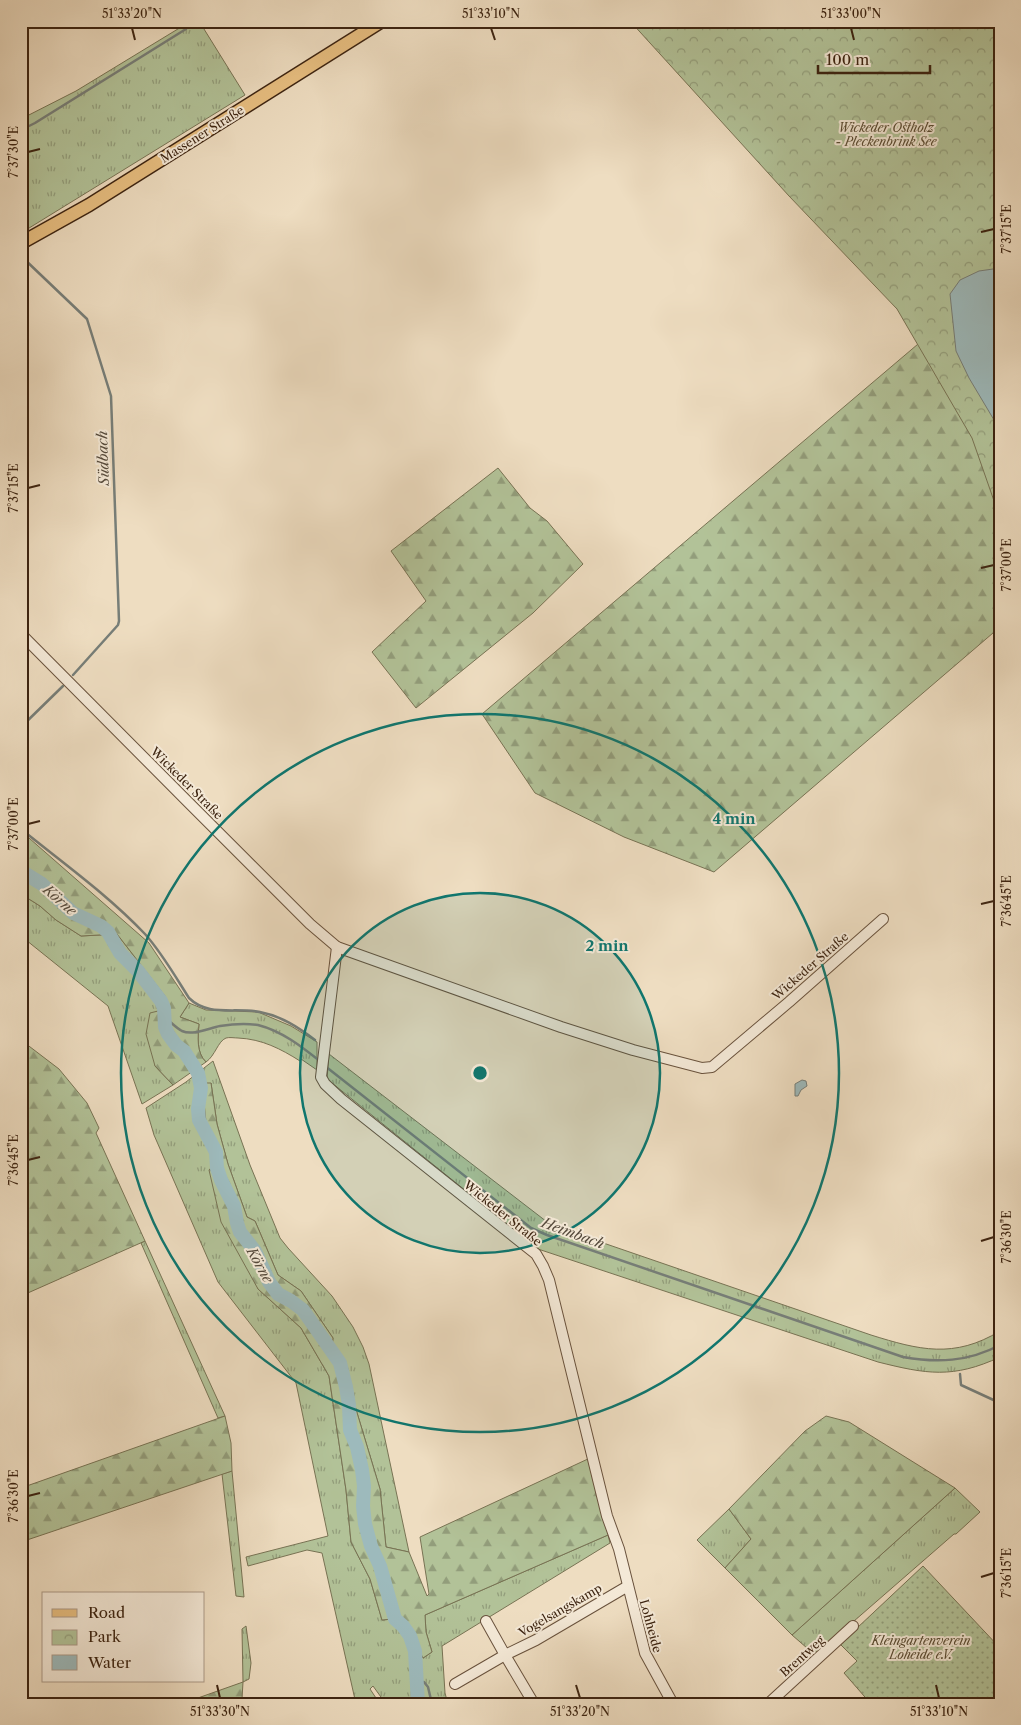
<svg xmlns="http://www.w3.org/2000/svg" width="1021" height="1725" font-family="'Libre Caslon Text',serif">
  <defs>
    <pattern id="grass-tufts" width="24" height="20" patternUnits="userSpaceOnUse" patternTransform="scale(1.25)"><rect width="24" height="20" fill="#b2c298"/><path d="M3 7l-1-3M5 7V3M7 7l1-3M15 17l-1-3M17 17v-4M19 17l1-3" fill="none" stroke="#929d7b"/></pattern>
    <pattern id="forest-firs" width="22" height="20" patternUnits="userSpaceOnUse" patternTransform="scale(1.25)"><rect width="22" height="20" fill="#b2c298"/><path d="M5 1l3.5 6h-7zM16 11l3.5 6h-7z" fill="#929d7b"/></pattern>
    <pattern id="park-crowns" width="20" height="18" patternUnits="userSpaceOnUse" patternTransform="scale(1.25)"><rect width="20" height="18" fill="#b2c298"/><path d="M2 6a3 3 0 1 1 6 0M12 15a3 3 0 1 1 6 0" fill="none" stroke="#929d7b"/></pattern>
    <pattern id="garden-dots" width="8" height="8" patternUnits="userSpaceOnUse" patternTransform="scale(1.25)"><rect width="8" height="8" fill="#b2c298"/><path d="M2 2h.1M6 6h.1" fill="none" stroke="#929d7b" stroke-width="1.8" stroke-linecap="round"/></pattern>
  </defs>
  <rect width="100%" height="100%" fill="#eeddc1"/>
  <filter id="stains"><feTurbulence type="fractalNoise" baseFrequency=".004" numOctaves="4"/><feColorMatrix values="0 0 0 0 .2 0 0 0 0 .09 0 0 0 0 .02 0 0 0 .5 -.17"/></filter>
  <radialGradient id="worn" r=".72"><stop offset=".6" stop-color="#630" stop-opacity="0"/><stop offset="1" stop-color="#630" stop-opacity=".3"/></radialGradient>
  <g fill="url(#grass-tufts)" stroke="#787354">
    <polygon points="191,21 199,21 245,95 21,233 21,119 76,91"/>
    <polygon points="21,894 40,906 56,920 81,936 117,934 165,996 166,1009 155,1066 173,1085 142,1104 108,1006 21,936"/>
    <path d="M189 1003 206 1010 258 1012 291 1026 317 1042V1070L301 1059 300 1061C281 1049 262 1039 238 1038 235 1038 229 1037 226 1038 218 1041 215 1056 206 1062 196 1053 198 1036 199 1024L180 1017Z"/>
    <path d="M329 1054 551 1225 871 1335C919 1350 954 1359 1000 1331V1357C953 1379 926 1374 878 1362L538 1249 327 1079Z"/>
    <polygon points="213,1061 250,1165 280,1238 288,1248 332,1296 353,1327 363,1347 369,1364 409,1552 386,1547 380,1489 355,1406 331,1356 333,1338 301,1291 278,1275 255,1221 247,1217 228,1164 217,1124 211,1083 206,1122 221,1158 258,1289 301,1328 329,1376 346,1490 351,1542 370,1579 382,1620 403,1618 423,1658 432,1652 426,1632 425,1615 608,1535 610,1543 442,1646 445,1693 448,1704 386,1704 373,1686 370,1689 380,1704 356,1704 322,1553 307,1550 248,1566 246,1557 328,1536 296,1383 218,1282 154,1135 146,1108 186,1082"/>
    <polygon points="145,1241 225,1416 218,1418 141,1243"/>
    <polygon points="232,1471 244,1597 236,1596 222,1474"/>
    <polygon points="955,1488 980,1512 956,1534 954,1534 815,1655 792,1635"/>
    <polygon points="729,1509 751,1539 725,1568 697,1540"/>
    <polygon points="246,1626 251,1663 249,1679 243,1682 242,1629"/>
  </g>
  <g fill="url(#forest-firs)" stroke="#787354">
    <polygon points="931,333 1000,465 1000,627 714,872 624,837 535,793 482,714"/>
    <polygon points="498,468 530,508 547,521 583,564 533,613 416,708 372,652 426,601 391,551"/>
    <path d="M21 831 149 943 189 1003 180 1017 199 1024C198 1036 196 1053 206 1062L173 1085 155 1066 146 1034 150 1013 166 1009 165 996 117 934 81 936 56 920 40 906 21 894Z"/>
    <polygon points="21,1040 59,1069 87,1103 99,1128 96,1133 145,1241 21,1296"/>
    <polygon points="202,1083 211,1083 217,1124 228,1164 247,1217 255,1221 278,1275 301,1291 333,1338 331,1356 355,1406 380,1489 386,1547 409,1552 427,1596 429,1594 420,1537 590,1458 610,1533 608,1535 425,1615 426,1632 432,1652 423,1658 403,1618 382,1620 370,1579 351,1542 346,1490 329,1376 301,1328 258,1289 221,1222 209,1170 220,1158 206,1122"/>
    <polygon points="225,1416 231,1443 232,1471 21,1542 21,1488"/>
    <polygon points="826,1416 849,1422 955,1488 792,1635 725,1568 751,1539 729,1509 805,1431"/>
    <polygon points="243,1682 242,1699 239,1704 181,1704"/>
  </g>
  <polygon fill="url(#park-crowns)" stroke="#787354" points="630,21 1000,21 1000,518 972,438 897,309 789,196"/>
  <polygon fill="url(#garden-dots)" stroke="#787354" points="923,1566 1000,1648 1000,1704 871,1704 844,1673 857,1661 840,1644"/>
  <g fill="#9dbabc" stroke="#777e78">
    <polygon points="1000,268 1000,430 969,378 956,351 950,294 960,280 979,271"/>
    <polygon points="802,1080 806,1081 807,1086 801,1090 798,1096 795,1096 795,1084"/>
  </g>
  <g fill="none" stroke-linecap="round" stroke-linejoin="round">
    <g stroke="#777e78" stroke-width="2.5">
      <polyline points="21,130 35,123 186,29"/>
      <polyline points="21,256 87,319 111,396 119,621 118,625 73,675"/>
      <polyline points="21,727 63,686"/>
      <path d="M21 829C63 863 108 895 145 934 162 953 175 976 189 998 208 1017 235 1007 260 1012 281 1016 298 1027 315 1040"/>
      <path d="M164 1017C170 1021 176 1028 182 1031 193 1036 209 1028 220 1026 232 1024 246 1023 258 1025 282 1031 302 1047 321 1062"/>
      <path d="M325 1066 531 1228 547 1235 903 1357C937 1363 968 1362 1000 1345"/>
      <polyline points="960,1374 961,1385 1000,1403"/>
      <polyline points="424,1682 428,1687 432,1704"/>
    </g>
    <polyline stroke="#9dbabc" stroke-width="14" points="21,871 42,884 73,913 101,926 108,932 120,953 138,971 161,1001 164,1008 165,1027 168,1034 176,1045 184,1051 198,1073 201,1088 198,1109 199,1120 216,1152 217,1168 221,1180 234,1206 237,1223 240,1232 255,1251 269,1282 278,1294 291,1301 303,1310 340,1363 346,1387 349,1405 350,1430 357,1447 362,1470 364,1486 363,1506 365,1524 371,1546 380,1566 395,1619 403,1626 410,1636 415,1651 418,1704"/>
    <defs>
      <g id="minor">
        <polyline points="21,634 187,801 310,924 337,947 561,1027 633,1050 702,1068 712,1067 789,1002 883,919"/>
        <polyline points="337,947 321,1077 325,1084 341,1099 536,1254 543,1266 549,1280 607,1516 619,1549 645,1653 673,1704"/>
        <polyline points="455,1684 505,1655 486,1621"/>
        <polyline points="534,1704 505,1655 536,1640 628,1586"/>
        <polyline points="768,1704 853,1626"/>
      </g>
      <polyline id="major" points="21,243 89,205 382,21"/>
    </defs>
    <use href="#minor" stroke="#69523d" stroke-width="12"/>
    <use href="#major" stroke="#3d2411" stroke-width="15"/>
    <use href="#minor" stroke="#f4e9d7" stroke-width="10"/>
    <use href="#major" stroke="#e7be80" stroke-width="12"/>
  </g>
  <path fill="none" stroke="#3d2411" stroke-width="2" d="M132 28 135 40M491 28 495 40M851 28 854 40M28 152 40 149M981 232 994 229M28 488 40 485M981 568 994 565M28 824 40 821M981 904 994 901M28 1160 40 1157M981 1241 994 1237M28 1496 40 1493M981 1577 994 1573M217 1685 220 1698M576 1685 580 1698M936 1685 939 1698"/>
  <circle cx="480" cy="1073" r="180" fill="#0f766e" fill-opacity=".12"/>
  <g fill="none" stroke="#0f766e" stroke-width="2.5">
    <circle cx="480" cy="1073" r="180"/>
    <circle cx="480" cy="1073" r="359"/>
  </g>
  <g text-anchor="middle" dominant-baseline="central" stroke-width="4" stroke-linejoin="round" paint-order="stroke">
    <g font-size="12" font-style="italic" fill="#5a4c33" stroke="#f4e9d7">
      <text x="886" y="127">Wickeder Ostholz<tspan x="886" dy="14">- Pleckenbrink See</tspan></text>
      <text x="921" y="1640">Kleingartenverein<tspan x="921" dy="14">Loheide e.V.</tspan></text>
    </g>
    <g font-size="12" fill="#3d2411" stroke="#f4e9d7">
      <text transform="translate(202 134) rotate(-32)">Massener Straße</text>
      <text transform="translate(187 783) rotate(45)">Wickeder Straße</text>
      <text transform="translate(810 966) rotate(-41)">Wickeder Straße</text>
      <text transform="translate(503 1213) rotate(39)">Wickeder Straße</text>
      <text transform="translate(560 1610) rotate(-30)">Vogelsangskamp</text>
      <text transform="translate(651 1626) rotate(75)">Lohheide</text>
      <text transform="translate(802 1656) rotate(-42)">Brentweg</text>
    </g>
    <g font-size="14" font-style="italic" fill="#554a3c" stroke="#f4e9d7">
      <text transform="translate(103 458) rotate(-92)">Südbach</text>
      <text transform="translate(60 900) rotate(41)">Körne</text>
      <text transform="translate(573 1233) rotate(20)">Heimbach</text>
      <text transform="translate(260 1265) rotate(61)">Körne</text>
    </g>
  </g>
  <circle cx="480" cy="1073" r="8" fill="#0f766e" stroke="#f4e9d7" stroke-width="2.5"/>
  <g font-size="15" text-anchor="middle" font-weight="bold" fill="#0f766e" stroke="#f4e9d7" stroke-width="4" stroke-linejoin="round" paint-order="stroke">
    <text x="734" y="824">4 min</text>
    <text x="607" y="951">2 min</text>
  </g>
  <rect width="1021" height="1725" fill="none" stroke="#eeddc1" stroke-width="55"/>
  <rect x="42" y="1592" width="162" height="90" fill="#f4e9d7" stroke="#ab9a88"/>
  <rect x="52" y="1609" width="25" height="8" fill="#e7be80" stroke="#ab9a88"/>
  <text x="88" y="1618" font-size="15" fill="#3d2411">Road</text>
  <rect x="52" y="1630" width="25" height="15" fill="url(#park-crowns)" stroke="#ab9a88"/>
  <text x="88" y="1642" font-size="15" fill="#3d2411">Park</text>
  <rect x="52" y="1655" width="25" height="15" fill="#9dbabc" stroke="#ab9a88"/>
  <text x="88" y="1668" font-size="15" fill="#3d2411">Water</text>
  <path d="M818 65v8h112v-8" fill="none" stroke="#3d2411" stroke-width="2.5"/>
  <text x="826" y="65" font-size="15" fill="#3d2411" stroke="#f4e9d7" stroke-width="4" paint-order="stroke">100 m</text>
  <rect x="28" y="28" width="966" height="1670" fill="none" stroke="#3d2411" stroke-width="2"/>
  <g font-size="12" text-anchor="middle" fill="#3d2411">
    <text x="132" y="18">51°33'20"N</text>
    <text x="491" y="18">51°33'10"N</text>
    <text x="851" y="18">51°33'00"N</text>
    <text transform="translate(14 152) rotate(-90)" y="4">7°37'30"E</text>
    <text transform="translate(1007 229) rotate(-90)" y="4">7°37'15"E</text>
    <text transform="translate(14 488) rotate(-90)" y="4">7°37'15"E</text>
    <text transform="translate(1007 565) rotate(-90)" y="4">7°37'00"E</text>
    <text transform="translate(14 824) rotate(-90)" y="4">7°37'00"E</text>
    <text transform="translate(1007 901) rotate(-90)" y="4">7°36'45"E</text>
    <text transform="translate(14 1160) rotate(-90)" y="4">7°36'45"E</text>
    <text transform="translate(1007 1237) rotate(-90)" y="4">7°36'30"E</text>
    <text transform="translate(14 1496) rotate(-90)" y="4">7°36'30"E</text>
    <text transform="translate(1007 1573) rotate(-90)" y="4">7°36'15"E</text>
    <text x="220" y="1716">51°33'30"N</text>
    <text x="580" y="1716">51°33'20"N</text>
    <text x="939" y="1716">51°33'10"N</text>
  </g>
  <rect width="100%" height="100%" filter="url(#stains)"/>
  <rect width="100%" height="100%" fill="url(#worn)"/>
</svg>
